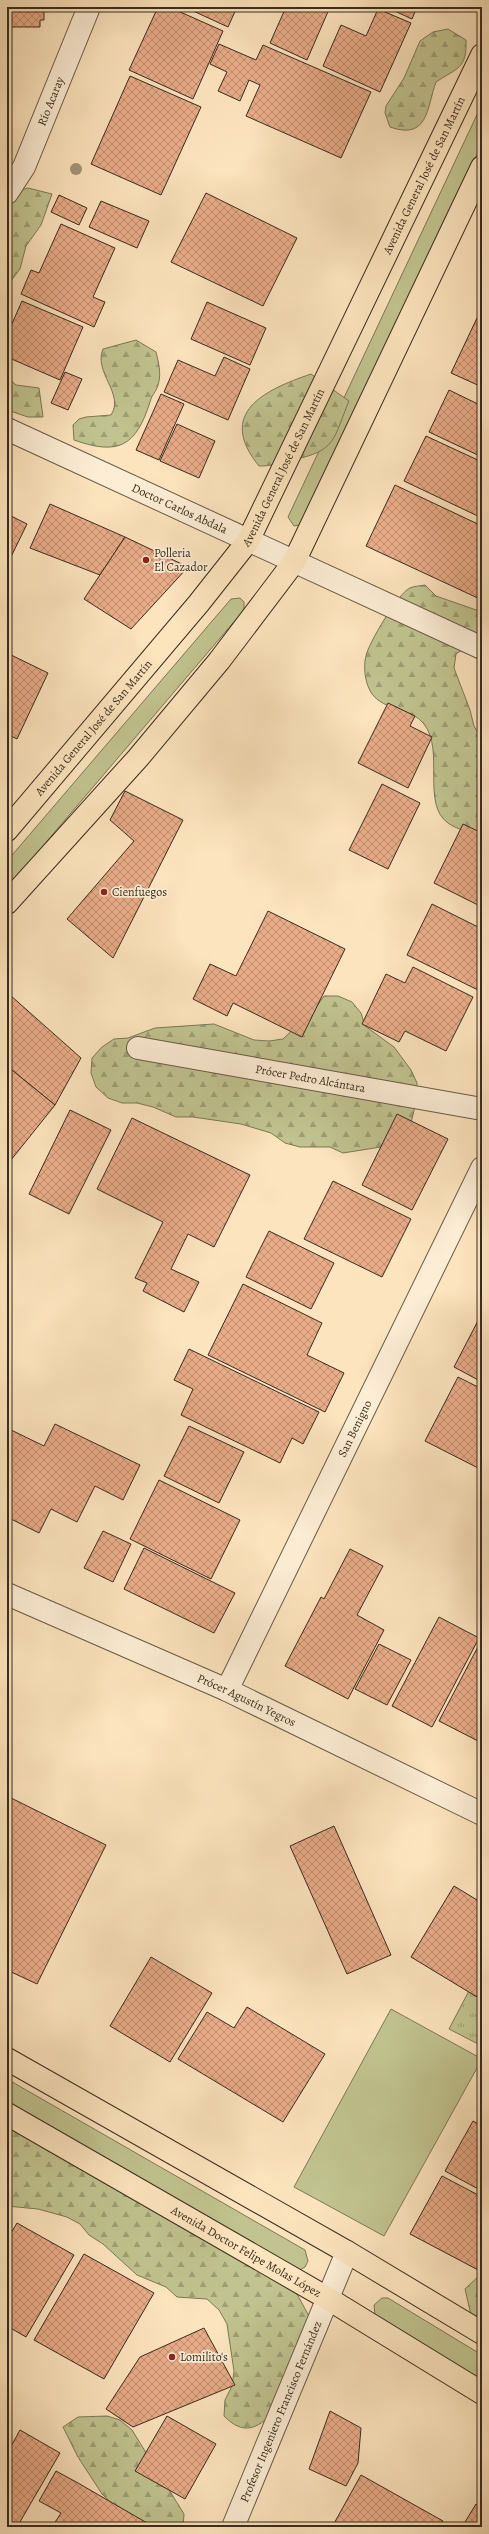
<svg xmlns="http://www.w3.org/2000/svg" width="489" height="2534" font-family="Alegreya,serif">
  <defs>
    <pattern id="forest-firs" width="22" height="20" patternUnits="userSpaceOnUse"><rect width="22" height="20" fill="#c1c490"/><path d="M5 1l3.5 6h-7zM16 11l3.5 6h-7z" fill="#9e9f75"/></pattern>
    <pattern id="park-tufts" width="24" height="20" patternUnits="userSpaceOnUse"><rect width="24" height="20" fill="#c1c490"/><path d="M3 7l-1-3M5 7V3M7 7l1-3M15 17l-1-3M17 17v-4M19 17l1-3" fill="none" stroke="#9e9f75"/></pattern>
    <pattern id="building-cross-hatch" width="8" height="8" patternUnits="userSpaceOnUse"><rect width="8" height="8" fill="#e9ac89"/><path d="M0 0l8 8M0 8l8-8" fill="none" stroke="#be8c6f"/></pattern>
  </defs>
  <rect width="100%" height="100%" fill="#fce4be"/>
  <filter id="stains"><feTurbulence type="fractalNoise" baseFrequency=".005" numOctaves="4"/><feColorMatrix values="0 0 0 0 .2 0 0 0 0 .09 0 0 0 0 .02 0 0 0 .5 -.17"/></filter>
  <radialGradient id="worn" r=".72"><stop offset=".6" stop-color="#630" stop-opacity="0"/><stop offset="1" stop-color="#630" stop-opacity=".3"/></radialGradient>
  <g fill="#c1c490" stroke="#7c7856">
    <polygon points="482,104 482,144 304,524 294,526 288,517"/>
    <polygon points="240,598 244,602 244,610 7,888 7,861 231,599"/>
    <polygon points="391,2009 482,2059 384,2236 294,2187"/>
    <polygon points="7,2079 305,2250 308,2261 305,2267 300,2270 7,2104"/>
    <polygon points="382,2298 388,2298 482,2355 482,2380 375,2316 374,2305"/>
  </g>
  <g fill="url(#forest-firs)" stroke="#7c7856">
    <path d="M448 29 466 40C467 69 457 68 436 82 427 106 429 141 390 127L385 113 386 106 404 78 420 41 433 32Z"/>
    <path d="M28 188 52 194 41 225 26 246 20 269 7 286V209C11 199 17 190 28 188Z"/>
    <path d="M136 340 156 352C159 364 162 376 157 388 155 393 151 396 150 402 136 446 119 456 74 440L73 425 79 419 86 417 111 415C125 394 93 372 103 349Z"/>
    <path d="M311 374 349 401C333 439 337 451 292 460 279 463 273 466 259 466 216 413 264 390 311 374Z"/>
    <polygon points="7,377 16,385 39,388 43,417 28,417 7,410"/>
    <path d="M425 585 436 596 482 612V649L468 646 456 654 454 668 470 710 474 726 482 740V836C472 832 457 830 448 823 421 804 445 751 424 724 411 707 384 711 372 694 365 684 363 667 366 656 368 644 399 592 410 588 414 586 420 586 425 585Z"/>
    <polygon points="324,996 338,996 352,1002 361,1013 365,1026 394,1047 411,1070 417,1083 417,1098 410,1127 387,1146 343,1153 330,1147 300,1147 285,1143 271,1133 241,1124 193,1117 176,1117 153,1107 137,1103 122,1103 108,1098 96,1087 91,1073 92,1058 102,1047 114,1039 128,1038 155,1028 214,1024 254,1040 269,1041 283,1039 315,1009"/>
    <path d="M7 2119 297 2294 311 2320 274 2412C256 2430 243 2435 224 2416L225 2400 232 2386 234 2371 227 2324 219 2310 207 2299 177 2297 166 2287 137 2275 103 2244 89 2235 80 2224 67 2217 38 2209 7 2206Z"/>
    <polygon points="482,2273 482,2326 472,2319 465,2289"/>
    <polygon points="107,2416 120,2420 132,2430 184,2514 183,2527 136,2527 102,2494 78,2457 63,2427 78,2417"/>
  </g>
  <polygon fill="url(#park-tufts)" stroke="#7c7856" points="482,1966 482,2046 449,2029"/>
  <g fill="url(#building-cross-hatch)" stroke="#382c1c">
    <polygon points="7,7 44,7 44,20 40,20 40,27 7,27"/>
    <polygon points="158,7 169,7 223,31 193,99 129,70"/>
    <polygon points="192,7 237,7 228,27 191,10"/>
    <polygon points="286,7 330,7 307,60 270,43"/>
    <polygon points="386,7 417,7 412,19"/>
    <polygon points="378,9 411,23 380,92 323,66 341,25 366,36"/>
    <polygon points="219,44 256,60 263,45 371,92 341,158 246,116 260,85 249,80 240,101 218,91 227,72 210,64"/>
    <polygon points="130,76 201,107 161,195 91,164"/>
    <polygon points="206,193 297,238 263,306 171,262"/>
    <polygon points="59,195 87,208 79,225 51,212"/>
    <polygon points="101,201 149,221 137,248 89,227"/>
    <polygon points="61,224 115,248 93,297 105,302 94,327 21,294 31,270 39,273"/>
    <polygon points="22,301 83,327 60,380 7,357 7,335"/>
    <polygon points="207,302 266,328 250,365 191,339"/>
    <polygon points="477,318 482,320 482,387 451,373"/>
    <polygon points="224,357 250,369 228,420 164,392 178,360 215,376"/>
    <polygon points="65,372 82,379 68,410 51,403"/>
    <polygon points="449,390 482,406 482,457 429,432"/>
    <polygon points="161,394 184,404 159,460 136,450"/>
    <polygon points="177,424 215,441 199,478 160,461"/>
    <polygon points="426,436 482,462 482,518 404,481"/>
    <polygon points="395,485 482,526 482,600 366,546"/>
    <polygon points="50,504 125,537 100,575 30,548"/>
    <polygon points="7,514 27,524 7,565"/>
    <polygon points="125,537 188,567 131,629 84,599"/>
    <polygon points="7,653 48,673 17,739 7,734"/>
    <polygon points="388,703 415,716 410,726 432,737 408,788 358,763"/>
    <polygon points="382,784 420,803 388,869 349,850"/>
    <polygon points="125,791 183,820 113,958 67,919 134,841 110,820"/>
    <polygon points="463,824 482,833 482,907 434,883"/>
    <polygon points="432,904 482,929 482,992 407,955"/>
    <polygon points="268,911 345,949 302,1037 233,1003 227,1016 193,999 210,964 236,976"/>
    <polygon points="413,967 473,997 446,1051 405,1031 399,1042 362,1024 386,974 405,983"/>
    <polygon points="10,995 81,1058 55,1105 7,1066 7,998"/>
    <polygon points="7,1066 55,1105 7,1165"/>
    <polygon points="70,1110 111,1130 69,1214 29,1194"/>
    <polygon points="397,1114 448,1139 412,1210 362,1185"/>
    <polygon points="132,1118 250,1175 214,1247 188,1234 171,1269 199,1282 184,1312 143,1291 147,1283 135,1278 163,1222 97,1189"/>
    <polygon points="333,1181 411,1219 382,1277 304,1239"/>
    <polygon points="269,1231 334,1263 311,1309 246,1277"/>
    <polygon points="243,1284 322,1323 307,1355 344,1373 325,1412 208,1355"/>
    <polygon points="482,1313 482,1382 454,1367"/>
    <polygon points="189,1349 319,1412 303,1444 292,1438 280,1463 181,1415 193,1389 174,1380"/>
    <polygon points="458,1377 482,1389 482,1470 425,1441"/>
    <polygon points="55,1424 140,1465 123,1500 95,1486 77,1522 51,1509 39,1533 7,1517 7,1428 44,1446"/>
    <polygon points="189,1426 244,1452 219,1503 164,1476"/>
    <polygon points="159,1480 240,1520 211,1579 130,1539"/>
    <polygon points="103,1531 131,1544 113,1582 84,1568"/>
    <polygon points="144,1548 235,1593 214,1633 124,1589"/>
    <polygon points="350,1549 383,1566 357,1615 384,1630 348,1699 285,1666 321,1597 324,1599"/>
    <polygon points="439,1617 479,1638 432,1727 392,1706"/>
    <polygon points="482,1639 482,1743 439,1721"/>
    <polygon points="379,1644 411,1660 387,1705 355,1689"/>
    <polygon points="7,1796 106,1845 37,1984 7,1970"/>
    <polygon points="334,1826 391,1955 347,1974 290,1846"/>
    <polygon points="454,1886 482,1903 482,2000 411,1957"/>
    <polygon points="151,1957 212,1993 170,2062 110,2026"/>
    <polygon points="247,2007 325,2054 283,2122 178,2059 207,2012 234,2028"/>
    <polygon points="473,2121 482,2126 482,2191 445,2171"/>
    <polygon points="442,2176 482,2197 482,2272 410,2234"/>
    <polygon points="17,2223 74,2255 26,2337 7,2326 7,2240"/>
    <polygon points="84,2254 154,2293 104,2379 34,2340"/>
    <polygon points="204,2328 235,2385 133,2427 106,2409 140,2357"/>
    <polygon points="330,2411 361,2428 358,2463 346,2486 309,2469"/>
    <polygon points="167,2416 216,2444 185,2499 135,2471"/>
    <polygon points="20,2430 60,2453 17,2527 7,2527 7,2449 9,2450"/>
    <polygon points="56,2471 78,2483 154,2527 52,2527 61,2513 39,2501"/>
    <polygon points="361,2475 443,2521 440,2527 332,2527"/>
    <polygon points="476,2504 482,2507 482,2527 462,2527"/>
  </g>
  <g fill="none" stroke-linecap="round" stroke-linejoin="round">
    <defs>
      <g id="minor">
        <path id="s1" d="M7 193 24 167 89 7"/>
        <path id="s2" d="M7 429 482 648"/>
        <path id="s3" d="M138 1048 482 1109"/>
        <path id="s4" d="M7 1594 227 1690 482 1814"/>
        <path id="s5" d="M227 1690 482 1168"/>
        <path id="s6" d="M233 2527 347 2252"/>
      </g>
      <g id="major">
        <path id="s7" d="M7 830 199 603 248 541 482 55"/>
        <polyline points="7,903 138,758 219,661 294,562 482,167"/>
        <polyline points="7,2059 347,2252 482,2333"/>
        <path id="s8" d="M7 2114 327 2298 482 2393"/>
      </g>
    </defs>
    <use href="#minor" stroke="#695a44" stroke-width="24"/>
    <use href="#major" stroke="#382c1c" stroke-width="24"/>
    <use href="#minor" stroke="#fdedd5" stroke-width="22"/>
    <use href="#major" stroke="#fce4be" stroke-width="22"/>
  </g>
  <circle fill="#a39475" cx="76" cy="169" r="6"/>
  <g fill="#8f2418" stroke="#fdedd5" stroke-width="1.5">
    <circle cx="146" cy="560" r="4"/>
    <circle cx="104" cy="892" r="4"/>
    <circle cx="172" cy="2357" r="4"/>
  </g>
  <g text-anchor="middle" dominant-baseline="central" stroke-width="3.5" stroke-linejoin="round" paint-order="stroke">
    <g font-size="12" fill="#382c1c" stroke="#fdedd5">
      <text stroke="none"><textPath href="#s1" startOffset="102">Río Acaray</textPath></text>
      <text stroke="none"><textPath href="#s7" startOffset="782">Avenida General José de San Martín</textPath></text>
      <text stroke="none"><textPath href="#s7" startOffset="458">Avenida General José de San Martín</textPath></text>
      <text stroke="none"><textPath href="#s2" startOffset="190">Doctor Carlos Abdala</textPath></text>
      <text stroke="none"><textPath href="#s7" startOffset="134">Avenida General José de San Martín</textPath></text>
      <text stroke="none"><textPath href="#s3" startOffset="175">Prócer Pedro Alcántara</textPath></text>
      <text stroke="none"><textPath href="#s5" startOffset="291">San Benigno</textPath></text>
      <text stroke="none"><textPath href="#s4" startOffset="262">Prócer Agustín Yegros</textPath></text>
      <text stroke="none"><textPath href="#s8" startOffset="276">Avenida Doctor Felipe Molas López</textPath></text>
      <text stroke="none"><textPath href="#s6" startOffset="125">Profesor Ingeniero Francisco Fernández</textPath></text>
    </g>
    <g font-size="12" fill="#382c1c" stroke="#fdedd5" text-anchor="start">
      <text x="154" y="553">Polleria<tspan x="154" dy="14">El Cazador</tspan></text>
      <text x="112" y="892">Cienfuegos</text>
      <text x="180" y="2357">Lomilito's</text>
    </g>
  </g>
  <rect width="489" height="2534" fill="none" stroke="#fce4be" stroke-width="24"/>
  <rect x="8" y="8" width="473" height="2518" fill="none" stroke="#382c1c" stroke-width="2"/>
  <rect x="12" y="12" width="465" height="2510" fill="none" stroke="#382c1c"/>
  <rect width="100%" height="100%" filter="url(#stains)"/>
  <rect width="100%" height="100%" fill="url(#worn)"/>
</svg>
